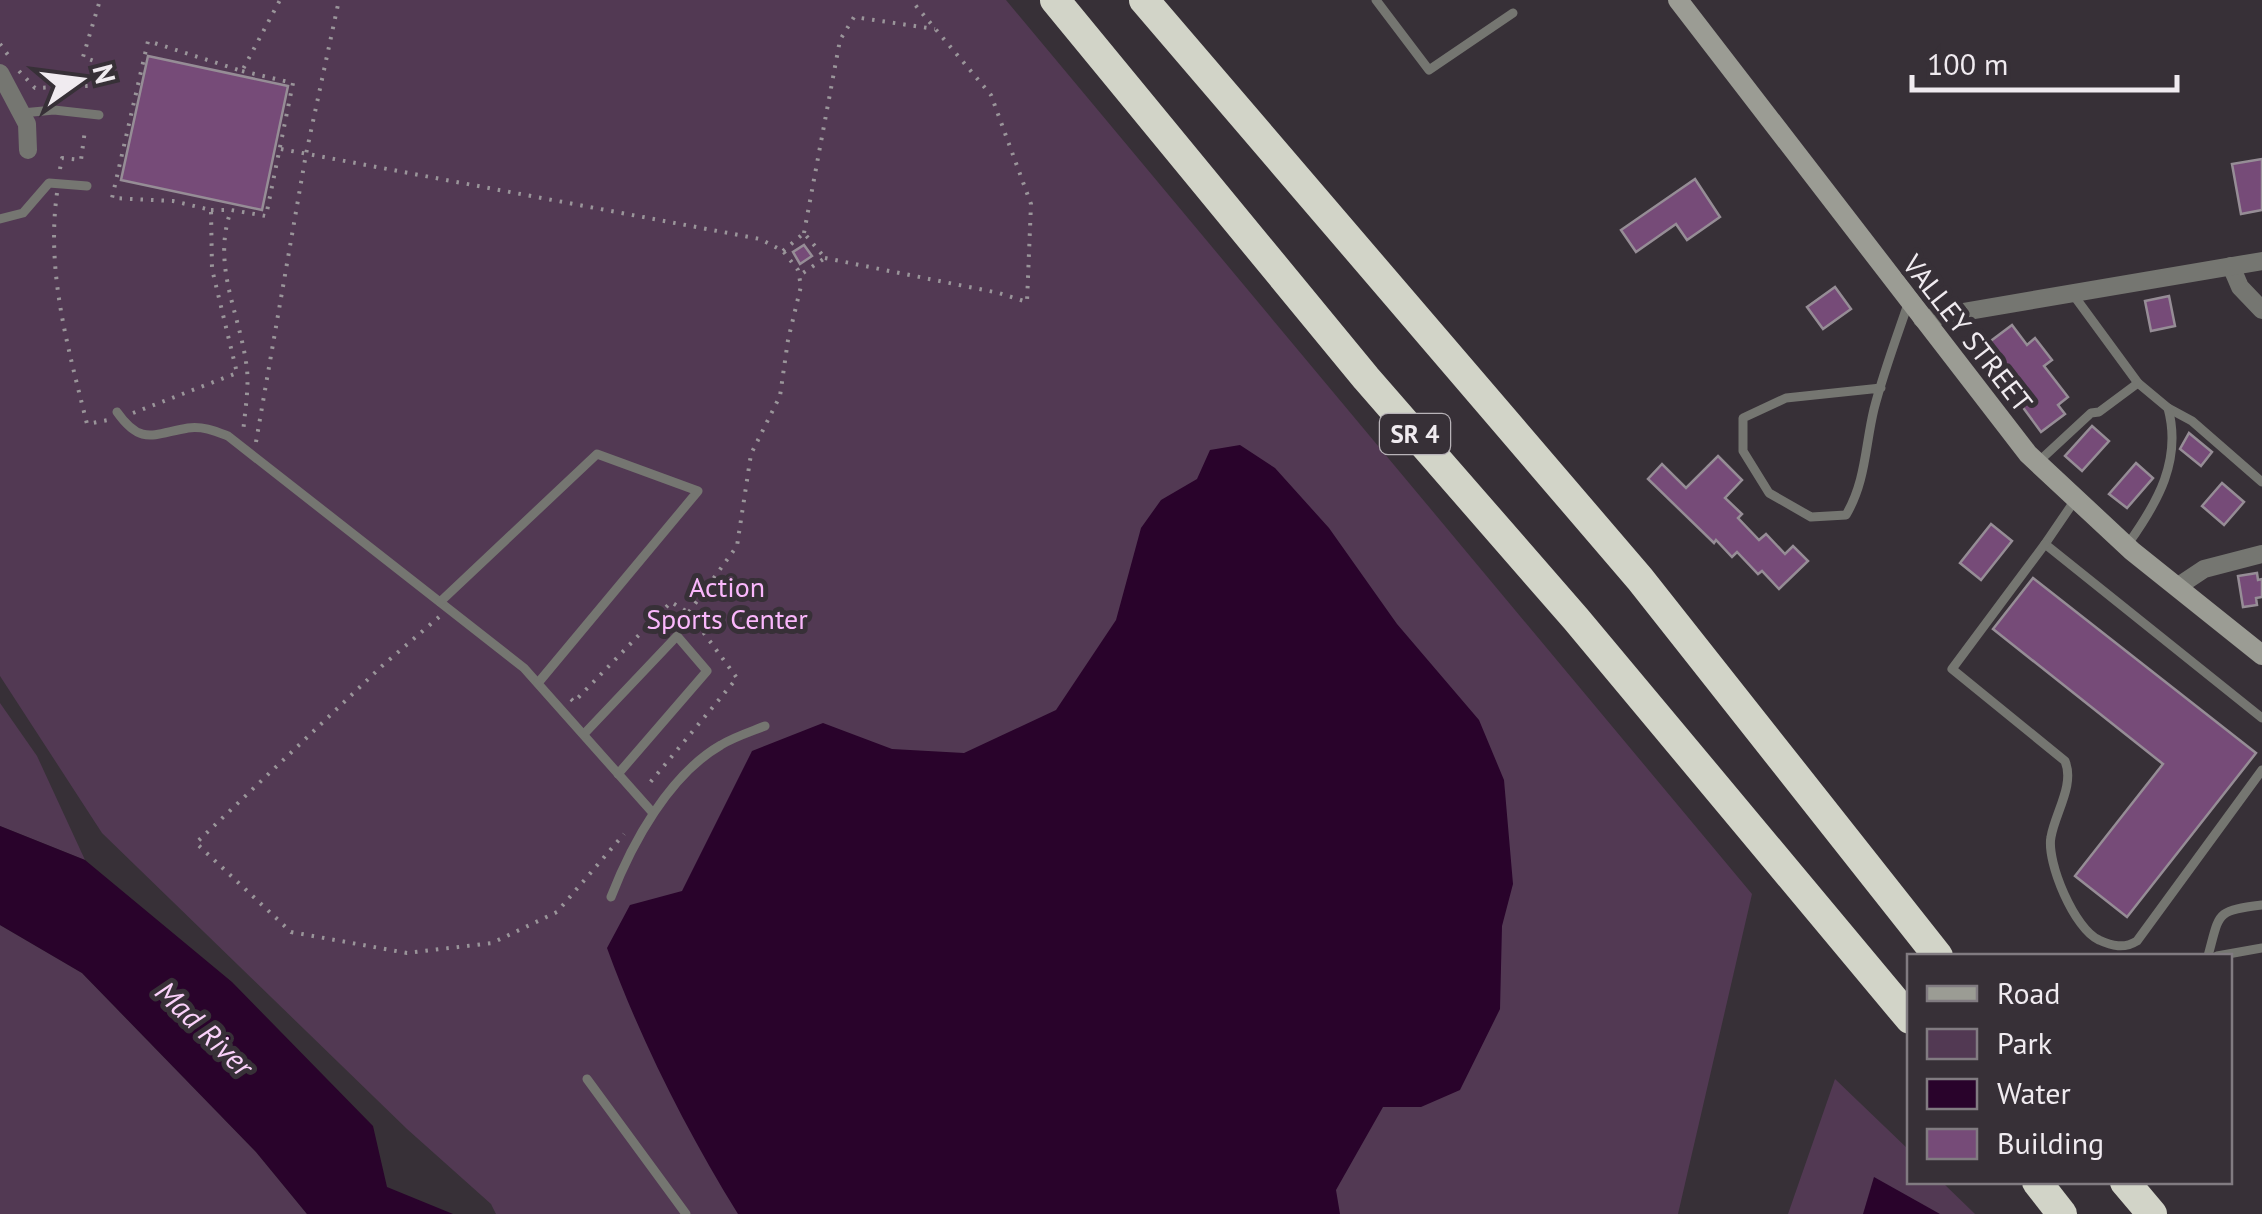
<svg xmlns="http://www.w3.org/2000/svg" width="2262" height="1214" font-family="'PT Sans',sans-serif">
  <rect width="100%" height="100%" fill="#373037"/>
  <g fill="#523953">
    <polygon points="0,0 1006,0 1752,894 1678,1214 496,1214 491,1204 407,1129 102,833 0,676"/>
    <polygon points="0,703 37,756 85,860 0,826"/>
    <polygon points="0,925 82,973 256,1152 307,1214 0,1214"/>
    <polygon points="1835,1079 1909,1150 1910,1182 1942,1182 1975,1214 1788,1214"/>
  </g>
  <g fill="#29032b">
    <path d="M1240 445 1275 468 1329 528 1397 624 1479 720 1504 780 1513 884 1502 926 1500 1009 1460 1090 1421 1107H1383L1336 1190 1340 1214H738C686 1130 641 1041 607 948L630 905 682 891 752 751 823 723 892 749 964 753 1056 710 1116 620 1141 528 1161 500 1197 479 1210 450Z"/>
    <polygon points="0,826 85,860 232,982 373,1126 387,1187 453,1214 307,1214 256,1152 82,973 0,925"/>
    <polygon points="1874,1177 1940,1214 1863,1214"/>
  </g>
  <g fill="#764b78" stroke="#968d96" stroke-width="2.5">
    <polygon points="148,56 288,86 262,210 121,180"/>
    <polygon points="2262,159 2262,210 2241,214 2232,164"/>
    <polygon points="1695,179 1720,217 1687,240 1676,224 1636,252 1621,230"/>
    <polygon points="804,245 812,256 800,264 793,252"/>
    <polygon points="1835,287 1851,309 1823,329 1807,307"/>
    <polygon points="2169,296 2175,326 2151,331 2145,301"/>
    <polygon points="2012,325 2027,345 2035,338 2052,360 2044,366 2068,397 2058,405 2065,414 2041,432 1980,349"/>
    <polygon points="2092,426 2109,441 2082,471 2065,456"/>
    <polygon points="2189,433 2212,452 2201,466 2180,449"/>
    <polygon points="1718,456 1742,480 1725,498 1742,514 1738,518 1759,540 1766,534 1785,554 1793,546 1808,561 1779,589 1762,571 1758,574 1737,552 1732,557 1716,540 1714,543 1648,479 1662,464 1686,488"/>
    <polygon points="2136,463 2153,478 2127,508 2109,494"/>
    <polygon points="2222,483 2244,502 2224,525 2202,506"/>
    <polygon points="1991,524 2012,541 1981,580 1960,563"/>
    <polygon points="2257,573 2258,580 2262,579 2262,597 2256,598 2257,605 2243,607 2238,576"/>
    <polygon points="2033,578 2256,753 2127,917 2075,876 2163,764 1993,629"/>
  </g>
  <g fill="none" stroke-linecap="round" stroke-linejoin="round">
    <g stroke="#9a959a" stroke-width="4" stroke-dasharray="2.5 8" stroke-linecap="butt">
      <polyline points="0,44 11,59"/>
      <polyline points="19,71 35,88 88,86 95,75 94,61 83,57 100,0"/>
      <path d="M242 71 293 83 266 216 231 210C212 265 238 309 246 362 250 384 245 410 243 433"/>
      <polyline points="281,149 760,239 783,251 798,270 801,286 788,340 780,396 751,454 737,546 689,612"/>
      <polyline points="60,169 62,158 81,160 85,130"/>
      <path d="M57 193C46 273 68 347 87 424L108 420"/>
      <polyline points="211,210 231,210"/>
      <polyline points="804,233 840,40 854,17 935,29"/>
      <polyline points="783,251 804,233 825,258 800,275"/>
      <polyline points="825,258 999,293 1027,302 1031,204 991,95 911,0"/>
      <polyline points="133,413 237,373 212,269 211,210 173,201 112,198 148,41 242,71 280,0"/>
      <polyline points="256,442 306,154 339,0"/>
      <polyline points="439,617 382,666 196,843 291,932 407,953 492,943 557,912 624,834"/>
      <polyline points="571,699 574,702 671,602 689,613 737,678 648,785"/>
    </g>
    <g stroke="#757671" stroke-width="9">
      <polyline points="1376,0 1429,70 1513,13"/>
      <polyline points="22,113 54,110 99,115"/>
      <polyline points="0,219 23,213 49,183 87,186"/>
      <polyline points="2072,293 2138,383 2168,408 2192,421 2262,482"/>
      <path d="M1881 388 1786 398 1743 418V451L1769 493 1811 517 1846 515C1866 481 1865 446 1874 409 1883 374 1896 339 1908 304"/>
      <path d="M117 412C141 446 153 434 188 428 203 426 215 431 228 436L524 668 653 813"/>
      <polyline points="2037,463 2091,413 2099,412 2138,383"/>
      <polyline points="2075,500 2045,544 2262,718"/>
      <path d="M2045 544 1952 669 2065 761C2075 785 2055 813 2051 837 2046 862 2075 930 2099 940 2112 946 2124 949 2137 941L2262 770"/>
      <path d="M2128 544C2158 502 2182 460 2168 408"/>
      <polyline points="440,602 597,454 698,491 538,683"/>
      <polyline points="584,734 677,636 707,671 618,774"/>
      <path d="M611 897C632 843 669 775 721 745 734 737 750 732 765 726"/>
      <path d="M2208 956C2220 912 2215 911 2262 905"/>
      <polyline points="2217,956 2262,948"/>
      <polyline points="587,1079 686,1214"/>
    </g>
    <g stroke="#757671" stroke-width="18">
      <polyline points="0,73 27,124 28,150"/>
      <polyline points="2231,266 2240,287 2262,310"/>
      <polyline points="1922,319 2262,261"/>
      <polyline points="2177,587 2204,569 2262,554"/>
    </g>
    <polyline stroke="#9b9c94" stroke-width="20" points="1678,0 2028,454 2132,551 2262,655"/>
    <g stroke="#d2d4c8" stroke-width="30">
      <polyline points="1055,0 1366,378 1576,619 1910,1019"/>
      <polyline points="1144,0 1640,579 1938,956"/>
      <polyline points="2037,1182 2062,1214"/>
      <polyline points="2125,1182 2152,1214"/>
    </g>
  </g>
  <g text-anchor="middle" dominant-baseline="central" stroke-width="10" stroke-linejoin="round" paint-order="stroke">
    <rect fill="#373037" stroke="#b8b3b8" stroke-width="2.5" x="1380" y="414" width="70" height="40" rx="8"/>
    <g font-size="25" font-weight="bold" fill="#f0ebf0">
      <text x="1415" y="434">SR 4</text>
    </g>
    <g font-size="28" fill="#f0ebf0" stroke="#373037">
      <text transform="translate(1968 333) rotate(52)">VALLEY STREET</text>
    </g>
    <g font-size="28" fill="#fab7fc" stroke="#373037">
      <text x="727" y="586">Action<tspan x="727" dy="32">Sports Center</tspan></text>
    </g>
    <g font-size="30" font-style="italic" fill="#fad1fa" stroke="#373037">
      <text transform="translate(205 1028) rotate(44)">Mad River</text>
    </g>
  </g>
  <rect x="1907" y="954" width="325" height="230" fill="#373037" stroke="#817b81" stroke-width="2.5"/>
  <rect x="1927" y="986" width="50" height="15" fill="#9b9c94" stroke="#817b81" stroke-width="2.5"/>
  <text x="1997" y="1004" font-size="30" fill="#f0ebf0">Road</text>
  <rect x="1927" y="1029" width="50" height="30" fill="#523953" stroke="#817b81" stroke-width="2.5"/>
  <text x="1997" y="1054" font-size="30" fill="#f0ebf0">Park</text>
  <rect x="1927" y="1079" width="50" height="30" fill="#29032b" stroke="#817b81" stroke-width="2.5"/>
  <text x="1997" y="1104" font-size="30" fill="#f0ebf0">Water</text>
  <rect x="1927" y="1129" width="50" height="30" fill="#764b78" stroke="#817b81" stroke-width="2.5"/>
  <text x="1997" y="1154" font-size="30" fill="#f0ebf0">Building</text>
  <g transform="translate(80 80) rotate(76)" stroke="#373037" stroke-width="8" paint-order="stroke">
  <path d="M0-8L18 38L0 25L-18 38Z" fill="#f0ebf0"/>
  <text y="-15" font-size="28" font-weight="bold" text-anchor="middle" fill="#f0ebf0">N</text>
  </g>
  <path d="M1912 75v15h265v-15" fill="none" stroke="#f0ebf0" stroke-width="5"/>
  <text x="1927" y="75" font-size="30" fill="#f0ebf0" stroke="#373037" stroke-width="8" paint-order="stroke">100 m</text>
</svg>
